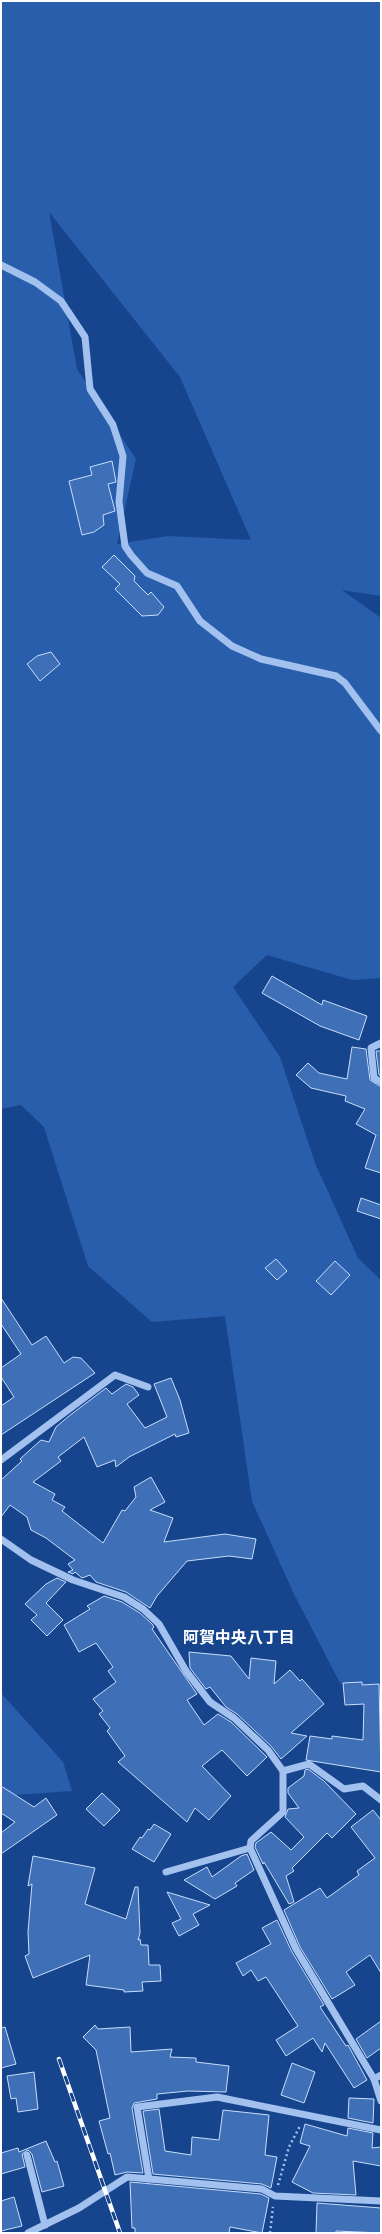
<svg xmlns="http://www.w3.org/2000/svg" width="382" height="2234" font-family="Figtree,'Noto Sans JP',sans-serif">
  <rect width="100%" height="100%" fill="#17458d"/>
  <g fill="#295eac" fill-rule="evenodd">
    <path d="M1 1H381V596L342 590 381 618V978L352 980 267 955 233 987 280 1057 315 1163 358 1258 381 1280V1704L340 1683 293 1592 252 1501 225 1316 152 1322 88 1266 44 1127 21 1105 1 1109ZM49 212 180 377 251 540 168 536 117 544 136 459 77 369Z"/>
    <polygon points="1,1693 63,1762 72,1791 1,1796"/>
  </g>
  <g fill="#3f6fb6" stroke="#c8ddfb">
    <polygon points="112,461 116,482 108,484 115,511 103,515 104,525 94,532 82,535 69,481 92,475 90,467"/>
    <polygon points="114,555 135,576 134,581 148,595 151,592 164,607 158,615 142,616 115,589 120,584 102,567"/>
    <polygon points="51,652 60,664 40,681 27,664 37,656"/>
    <polygon points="272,976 322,1005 323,1000 367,1016 359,1040 320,1026 262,993"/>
    <polygon points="352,1047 366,1049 370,1080 381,1087 381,1173 365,1168 376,1135 356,1124 365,1109 345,1101 346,1096 311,1088 296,1075 308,1063 319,1073 347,1079"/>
    <polygon points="376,1051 381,1051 381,1076 379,1075"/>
    <polygon points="361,1198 381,1205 381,1219 357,1211"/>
    <polygon points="276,1259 287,1271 277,1280 265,1268"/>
    <polygon points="335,1261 350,1275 331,1295 316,1281"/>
    <polygon points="1,1298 32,1345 46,1336 64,1363 73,1357 81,1358 95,1373 1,1435 1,1406 14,1397 1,1377 1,1368 21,1354 1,1324"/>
    <polygon points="171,1378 180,1400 189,1433 176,1437 175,1434 129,1457 116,1467 115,1460 97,1467 84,1437 58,1457 61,1461 33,1482 55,1494 52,1500 65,1507 62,1511 103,1543 122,1510 125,1511 136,1497 134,1487 151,1477 165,1502 150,1510 173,1518 164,1542 225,1534 256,1539 252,1559 229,1556 187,1561 157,1596 150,1608 126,1592 96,1582 90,1575 82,1578 75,1572 73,1574 68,1572 73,1570 68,1564 75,1560 46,1538 31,1530 27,1517 10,1505 1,1517 1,1480 22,1461 20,1459 41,1440 49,1442 56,1427 69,1416 106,1388 112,1394 126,1384 133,1387 139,1395 127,1404 145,1428 167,1417 154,1384"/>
    <polygon points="57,1578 66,1582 46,1603 63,1620 47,1636 31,1620 37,1615 25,1604 46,1584"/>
    <polygon points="104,1596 122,1602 140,1613 152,1624 154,1627 152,1629 197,1694 187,1700 204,1725 218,1714 231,1722 267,1757 247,1776 222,1750 202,1766 231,1796 209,1820 195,1808 187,1822 118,1762 125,1756 107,1731 110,1728 99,1714 103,1711 93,1699 116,1682 108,1671 113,1667 96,1643 79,1652 64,1625 90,1609 87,1606"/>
    <polygon points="189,1652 231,1656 249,1679 251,1658 276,1661 274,1684 290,1670 300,1681 302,1679 324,1704 291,1733 307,1736 281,1759 271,1746 237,1714 226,1707 210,1687 206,1689 190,1668"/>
    <polygon points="362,1682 362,1685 379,1684 381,1772 306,1760 310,1736 332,1739 332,1736 363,1740 364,1704 345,1705 343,1683"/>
    <polygon points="308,1769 324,1781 356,1814 332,1838 327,1833 292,1868 294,1871 286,1876 294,1902 289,1904 264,1862 263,1864 255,1847 256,1843 271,1832 291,1850 304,1837 285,1817 288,1809 299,1808 288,1793 288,1788 304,1776 305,1770"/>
    <polygon points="1,1786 34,1807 46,1798 57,1815 1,1854 1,1833 15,1822 1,1813"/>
    <polygon points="102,1793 120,1810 104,1826 86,1809"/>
    <polygon points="373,1810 381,1820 381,1973 370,1955 346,1972 355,1985 332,1999 300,1947 284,1910 320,1888 327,1898 359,1875 357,1871 375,1858 351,1827"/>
    <polygon points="154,1824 171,1834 154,1862 132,1849 140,1837 142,1838 148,1829 150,1830"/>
    <polygon points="247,1854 254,1870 235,1883 237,1886 215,1899 184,1880 207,1867 212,1877 241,1856"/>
    <polygon points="33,1856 95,1868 85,1904 126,1919 135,1887 138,1887 140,1933 138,1940 140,1939 141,1945 148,1945 149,1965 160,1965 161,1981 142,1982 143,1991 124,1992 124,1990 86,1985 90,1955 33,1978 25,1956 29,1954 28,1932 32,1884 28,1886"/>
    <polygon points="167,1892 210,1905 193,1914 199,1925 179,1936 172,1923 181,1919"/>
    <polygon points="277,1920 292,1952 324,2005 320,2007 346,2046 348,2045 367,2080 354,2088 325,2043 322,2052 313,2038 286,2056 276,2040 298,2026 266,1977 258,1981 251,1970 243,1976 236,1963 271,1944 262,1928"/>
    <polygon points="381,2021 381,2048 367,2058 356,2039"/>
    <polygon points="95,2025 98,2029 130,2027 131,2052 172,2049 170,2057 196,2058 196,2062 229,2066 226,2092 188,2091 157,2094 157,2099 134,2103 132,2108 143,2173 127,2172 115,2175 110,2153 108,2154 99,2121 110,2118 96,2050 83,2037"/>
    <polygon points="5,2027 16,2064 1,2068 1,2028"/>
    <polygon points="292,2063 315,2072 304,2103 281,2095"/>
    <polygon points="34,2072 38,2109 18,2112 16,2098 11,2099 7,2076"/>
    <polygon points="349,2098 374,2099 373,2123 348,2118"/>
    <polygon points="159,2109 165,2151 191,2155 192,2137 219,2140 223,2110 269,2115 265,2155 277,2157 271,2188 262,2184 153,2174 143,2111"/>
    <polygon points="305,2124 347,2136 348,2128 373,2133 372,2148 381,2147 381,2166 353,2161 356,2195 313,2193 292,2182 310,2146 300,2143"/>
    <polygon points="46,2141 55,2162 57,2161 64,2186 42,2192 32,2154 28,2150 22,2154 25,2167 1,2174 1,2153 18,2148 19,2152"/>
    <polygon points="130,2182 261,2194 269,2198 262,2233 230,2227 229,2233 135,2233 135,2228 132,2228"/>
    <polygon points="14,2197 22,2226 1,2231 1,2201"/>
    <polygon points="317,2203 381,2208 381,2233 336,2231 336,2233 316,2233"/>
  </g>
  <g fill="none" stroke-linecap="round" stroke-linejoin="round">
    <g stroke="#a2c1ef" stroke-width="2.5" stroke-dasharray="2 3" stroke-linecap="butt">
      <polyline points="278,2185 289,2147 300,2126"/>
      <polyline points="270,2233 273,2207"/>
    </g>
    <g stroke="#a2c1ef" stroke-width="7">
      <polyline points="1,265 35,282 61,301 85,337 90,389 113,425 123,456 119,502 125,546 131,555 147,573 177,586 200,621 232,646 261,659 336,676 345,683 381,731"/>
      <polyline points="381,1043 371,1048 374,1078 381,1082"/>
      <polyline points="1,1460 115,1375 148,1387"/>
      <polyline points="1,1539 31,1560 73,1580 124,1597 143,1609 159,1624 186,1671 210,1702 234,1718 268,1750 283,1771 283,1812 251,1841 250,1848 296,1949 374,2079 381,2101"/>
      <polyline points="283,1771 309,1764 344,1789 363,1786 381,1800"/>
      <polyline points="166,1872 250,1848"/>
      <polyline points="374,2079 381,2075"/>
      <polyline points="27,2155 45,2225"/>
      <polyline points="149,2179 137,2107 217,2097 381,2130"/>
      <polyline points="28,2233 79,2208 127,2177 262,2189 275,2196 381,2201"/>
    </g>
    <defs>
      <polyline id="rail" points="59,2059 120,2233"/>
    </defs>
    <use href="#rail" stroke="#fff" stroke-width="4.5"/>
    <use href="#rail" stroke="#17458d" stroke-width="3" stroke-dasharray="9" stroke-linecap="butt"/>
  </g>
  <g text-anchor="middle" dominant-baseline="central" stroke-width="3" stroke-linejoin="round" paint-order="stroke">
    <g font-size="16" font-weight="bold" fill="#fff" stroke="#17458d">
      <text x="239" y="1637">阿賀中央八丁目</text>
    </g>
  </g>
  <rect width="382" height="2234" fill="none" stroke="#ffffff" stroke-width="4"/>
</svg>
